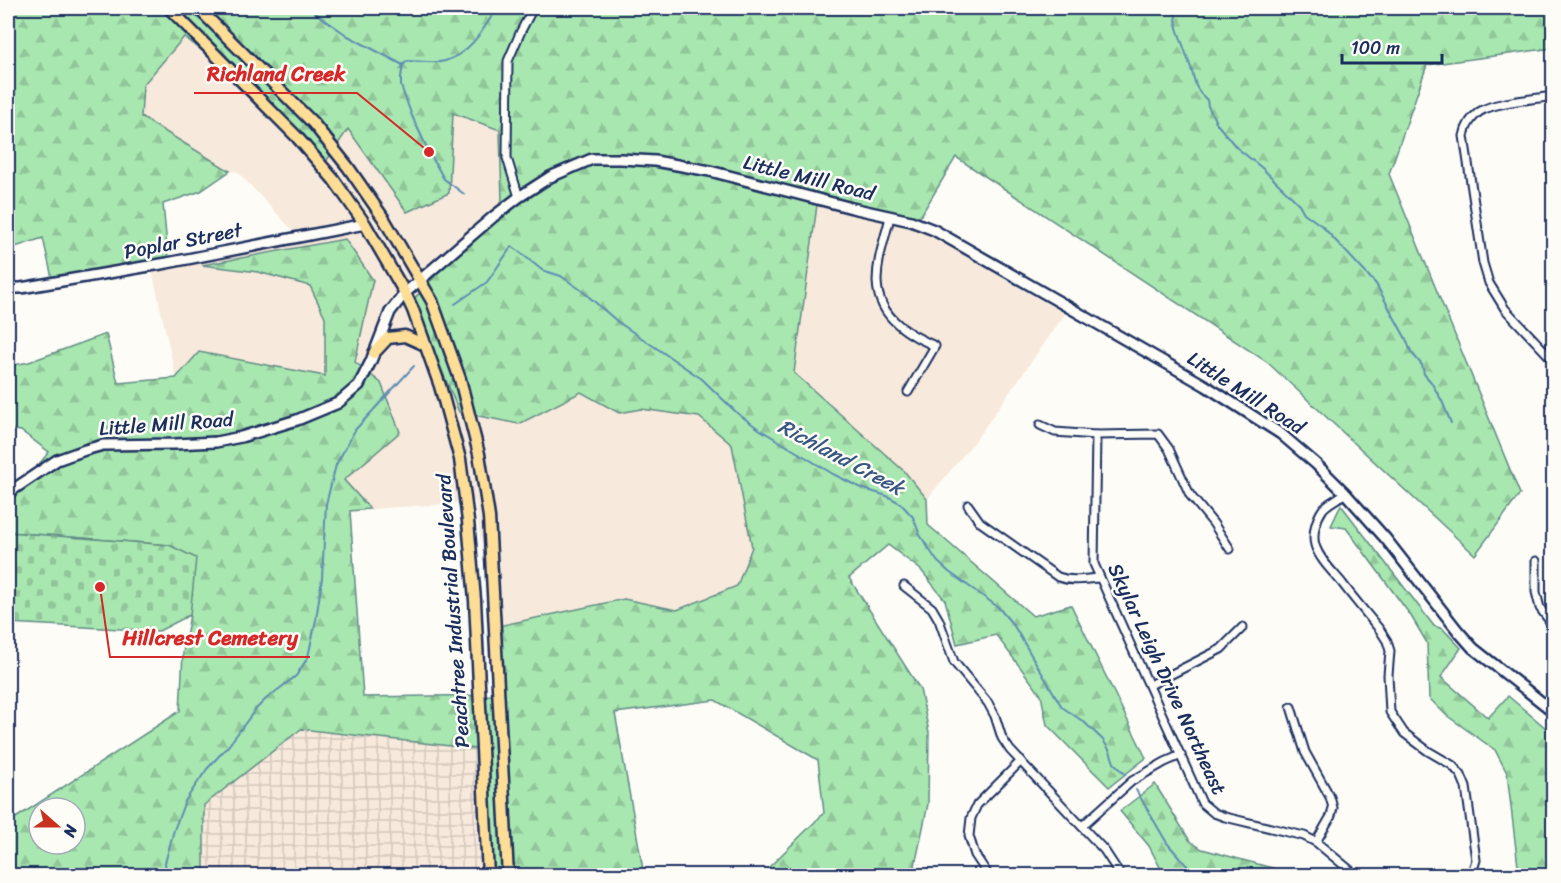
<svg xmlns="http://www.w3.org/2000/svg" width="1561" height="883" font-family="Sriracha,sans-serif">
  <defs>
    <pattern id="industrial-grid" width="8" height="8" patternUnits="userSpaceOnUse" patternTransform="scale(1.5)"><rect width="8" height="8" fill="#f7e9db"/><path d="M0 4h8M4 0v8" fill="none" stroke="#d3c8be"/></pattern>
    <pattern id="forest-firs" width="22" height="20" patternUnits="userSpaceOnUse" patternTransform="scale(1.5)"><rect width="22" height="20" fill="#a8e7af"/><path d="M5 1l3.5 6h-7zM16 11l3.5 6h-7z" fill="#90c699"/></pattern>
    <pattern id="cemetery-stones" width="16" height="16" patternUnits="userSpaceOnUse" patternTransform="scale(1.5)"><rect width="16" height="16" fill="#a8e7af"/><path d="M2 7V4a2 2 0 0 1 4 0v3zM10 15v-3a2 2 0 0 1 4 0v3z" fill="#90c699"/></pattern>
  </defs>
  <rect width="100%" height="100%" fill="#fdfcf7"/>
  <filter id="ink" filterUnits="userSpaceOnUse"><feTurbulence type="fractalNoise" baseFrequency=".0167" numOctaves="2"/><feDisplacementMap in="SourceGraphic" scale="12" xChannelSelector="R" yChannelSelector="G"/><feConvolveMatrix kernelMatrix="1 2 1 2 8 2 1 2 1" color-interpolation-filters="sRGB"/></filter>
  <g filter="url(#ink)">
    <g fill="#f7e9db">
      <polygon points="184,37 225,68 325,163 348,129 449,193 453,113 501,130 502,203 413,300 519,424 581,392 619,413 641,408 699,417 732,445 752,547 737,586 677,610 623,599 494,627 475,502 370,509 344,480 381,383 355,362 373,280 204,265 258,272 310,286 325,317 325,376 199,352 176,378 152,270 300,238 237,171 230,171 141,117 143,85"/>
      <polygon points="818,198 917,222 968,258 1065,314 977,438 927,499 905,472 794,373"/>
    </g>
    <polygon fill="url(#industrial-grid)" points="300,729 485,749 492,875 204,876 204,805"/>
    <g fill="url(#forest-firs)" stroke="#628b86" stroke-width="1.5" fill-rule="evenodd">
      <path d="M8 8H1553V48L1427 65 1389 174 1520 494 1475 555 1267 362 956 157 917 222 818 198 794 373 905 472 927 499 928 525 1033 616 1071 605 1146 758 1109 787 1047 725 1041 695 996 635 957 644 945 600 921 570 888 545 849 578 920 689 929 732 928 804 913 875H761L824 813 818 760 715 700 615 713 644 875H492L485 750 301 729 204 805V875H8V823L180 711 183 653 190 615 169 545 8 532V498L14 494 49 452 21 431 8 429V366L29 362 106 334 118 383 176 378 199 352 325 376V317L310 286 258 272 202 265 345 239 373 280 355 362 381 383 400 432 344 480 370 509 350 511 363 697 501 695 494 627 624 599 677 610 737 586 752 547 732 445 699 417 641 409 619 413 581 392 519 424 459 412 413 300 502 203 500 130 453 113 449 193 407 212 348 129 325 163 225 68 184 37 143 85 141 117 230 171 201 191 163 204 168 257 52 278 43 238 9 249 8 196ZM39 808H75V844H39Z"/>
      <polygon points="1341,505 1434,626 1443,629 1461,648 1441,677 1488,718 1508,696 1553,734 1553,875 1519,875 1507,773 1495,750 1446,715 1429,698 1427,643 1411,616 1346,528 1331,526"/>
      <polygon points="1155,784 1190,841 1202,849 1280,870 1292,875 1164,875 1149,846 1120,811"/>
    </g>
    <polygon fill="url(#cemetery-stones)" stroke="#628b86" stroke-width="1.5" points="8,532 169,545 196,558 190,615 159,631 8,623"/>
    <g fill="none" stroke-linecap="round" stroke-linejoin="round">
      <g stroke="#5e8cb3" stroke-width="2">
        <polyline points="308,8 348,36 403,65"/>
        <polyline points="1175,8 1177,28 1191,68 1196,86 1200,93 1207,100 1208,106 1217,124 1236,147 1262,168 1299,204 1304,213 1322,226 1376,284 1406,339 1411,352 1422,365 1424,374 1431,382 1442,401 1451,423"/>
        <polyline points="403,65 401,77 401,86 412,116 429,152 444,179 464,194"/>
        <path d="M403 65 407 61C418 61 436 64 445 61 471 53 484 28 497 8"/>
        <polyline points="455,304 487,282 512,246 542,270 561,276 581,290 618,322 702,379 737,413 759,429 833,474 861,488 887,496 900,503 913,517 920,535 937,561 949,572 998,607 1014,626 1062,707 1084,722 1103,740 1110,751 1114,763 1125,774"/>
        <polyline points="1136,790 1167,843 1188,867 1206,876"/>
        <polyline points="167,876 165,863 174,830 185,801 207,769 229,745 255,710 266,699 296,676 308,657 316,620 322,578 326,504 336,465 355,430 414,366"/>
      </g>
      <defs>
        <g id="minor">
          <path d="M1554 96C1535 99 1493 102 1479 112 1471 118 1466 126 1464 136L1483 263 1489 283 1505 309 1554 361"/>
          <polyline points="519,197 507,158 508,61 521,31 533,8"/>
          <path d="M890 217C881 255 862 295 899 325 909 334 922 340 935 346L908 392"/>
          <polyline points="1040,425 1055,432 1096,435 1158,434 1169,449 1190,495 1213,523 1230,549"/>
          <polyline points="1096,435 1094,564 1202,803 1214,813 1225,817 1304,836 1316,842 1357,876"/>
          <path d="M1345 493C1338 499 1329 502 1323 509 1316 519 1312 534 1315 545 1319 559 1333 572 1342 583 1354 599 1367 614 1380 630L1387 641 1390 651 1388 675 1390 712 1404 733 1428 751 1452 765 1461 775 1466 787 1476 860 1471 876"/>
          <path d="M968 505 980 522 1058 577C1072 582 1085 579 1099 578"/>
          <polyline points="1536,561 1536,592 1540,608 1554,627"/>
          <polyline points="904,586 932,608 939,620 954,662 988,703 995,716 1002,738 1010,750 1104,850 1121,876"/>
          <polyline points="1150,685 1221,649 1243,627"/>
          <polyline points="1291,707 1305,752 1330,797 1333,808 1331,816 1316,842"/>
          <polyline points="1082,826 1132,781 1165,762 1181,755"/>
          <polyline points="989,876 975,855 969,836 971,818 977,805 1021,761"/>
        </g>
        <g id="tertiary">
          <polyline points="8,288 21,288 167,263 365,224"/>
          <polyline points="8,493 57,460 85,450 103,445 175,444 216,442 241,437 297,420 338,403 359,385 371,361 390,312 405,293 493,217 519,197 550,177 592,159 621,159 655,161 710,171 852,208 911,221 934,230 1206,386 1281,434 1316,464 1345,493 1386,539 1458,631 1473,648 1554,712"/>
        </g>
        <g id="primary">
          <polyline points="169,8 297,137 334,180 365,224 405,293 413,310 440,386 460,459 468,521 475,600 488,876"/>
          <polyline points="198,8 313,123 348,167 384,219 432,301 460,379 479,454 489,517 508,876"/>
          <polyline points="374,353 388,338 405,336 425,345"/>
        </g>
      </defs>
      <use href="#minor" stroke="#1b2f5e" stroke-width="11"/>
      <use href="#tertiary" stroke="#1b2f5e" stroke-width="14"/>
      <use href="#primary" stroke="#1b2f5e" stroke-width="15"/>
      <use href="#minor" stroke="#fdfcf7" stroke-width="7"/>
      <use href="#tertiary" stroke="#fdfcf7" stroke-width="9"/>
      <use href="#primary" stroke="#fedd96" stroke-width="10"/>
    </g>
  </g>
  <g text-anchor="middle" dominant-baseline="central" stroke-width="5" stroke-linejoin="round" paint-order="stroke">
    <g font-size="20" fill="#1b2f5e" stroke="#fdfcf7">
      <text transform="translate(809 178) rotate(14)">Little Mill Road</text>
      <text transform="translate(183 241) rotate(-11)">Poplar Street</text>
      <text transform="translate(1246 393) rotate(33)">Little Mill Road</text>
      <text transform="translate(166 424) rotate(-4)">Little Mill Road</text>
      <text transform="translate(453 611) rotate(-94)">Peachtree Industrial Boulevard</text>
      <text transform="translate(1167 679) rotate(65)">Skylar Leigh Drive Northeast</text>
    </g>
    <g font-size="21" font-style="italic" fill="#375682" stroke="#fdfcf7">
      <text transform="translate(841 457) rotate(28)">Richland Creek</text>
    </g>
  </g>
  <path fill="none" stroke="#d62828" stroke-width="2" d="M429 152L357 93H194M100 587L110 657H310"/>
  <g fill="#d62828" stroke="#fdfcf7" stroke-width="2">
    <circle cx="429" cy="152" r="6"/>
    <circle cx="100" cy="587" r="6"/>
  </g>
  <g font-size="21" text-anchor="middle" font-weight="bold" fill="#d62828" stroke="#fdfcf7" stroke-width="5" stroke-linejoin="round" paint-order="stroke">
    <text x="276" y="81">Richland Creek</text>
    <text x="210" y="645">Hillcrest Cemetery</text>
  </g>
  <rect width="1561" height="883" fill="none" stroke="#fdfcf7" stroke-width="30"/>
  <rect x="15" y="15" width="1531" height="853" fill="none" stroke="#1b2f5e" stroke-width="2" filter="url(#ink)"/>
  <g transform="translate(57 826) rotate(111)"><circle r="28" fill="#fdfcf7" stroke="#a3aaba" stroke-width="1.5"/>
  <path d="M0-4.5L10 22L0 15L-10 22Z" fill="#c8321e"/>
  <text y="-9" font-size="16" font-weight="bold" text-anchor="middle" fill="#1b2f5e">N</text>
  </g>
  <path d="M1342 54v9h100v-9" fill="none" stroke="#1b2f5e" stroke-width="3"/>
  <text x="1351" y="54" font-size="18" fill="#1b2f5e" stroke="#fdfcf7" stroke-width="4.5" paint-order="stroke">100 m</text>
</svg>
